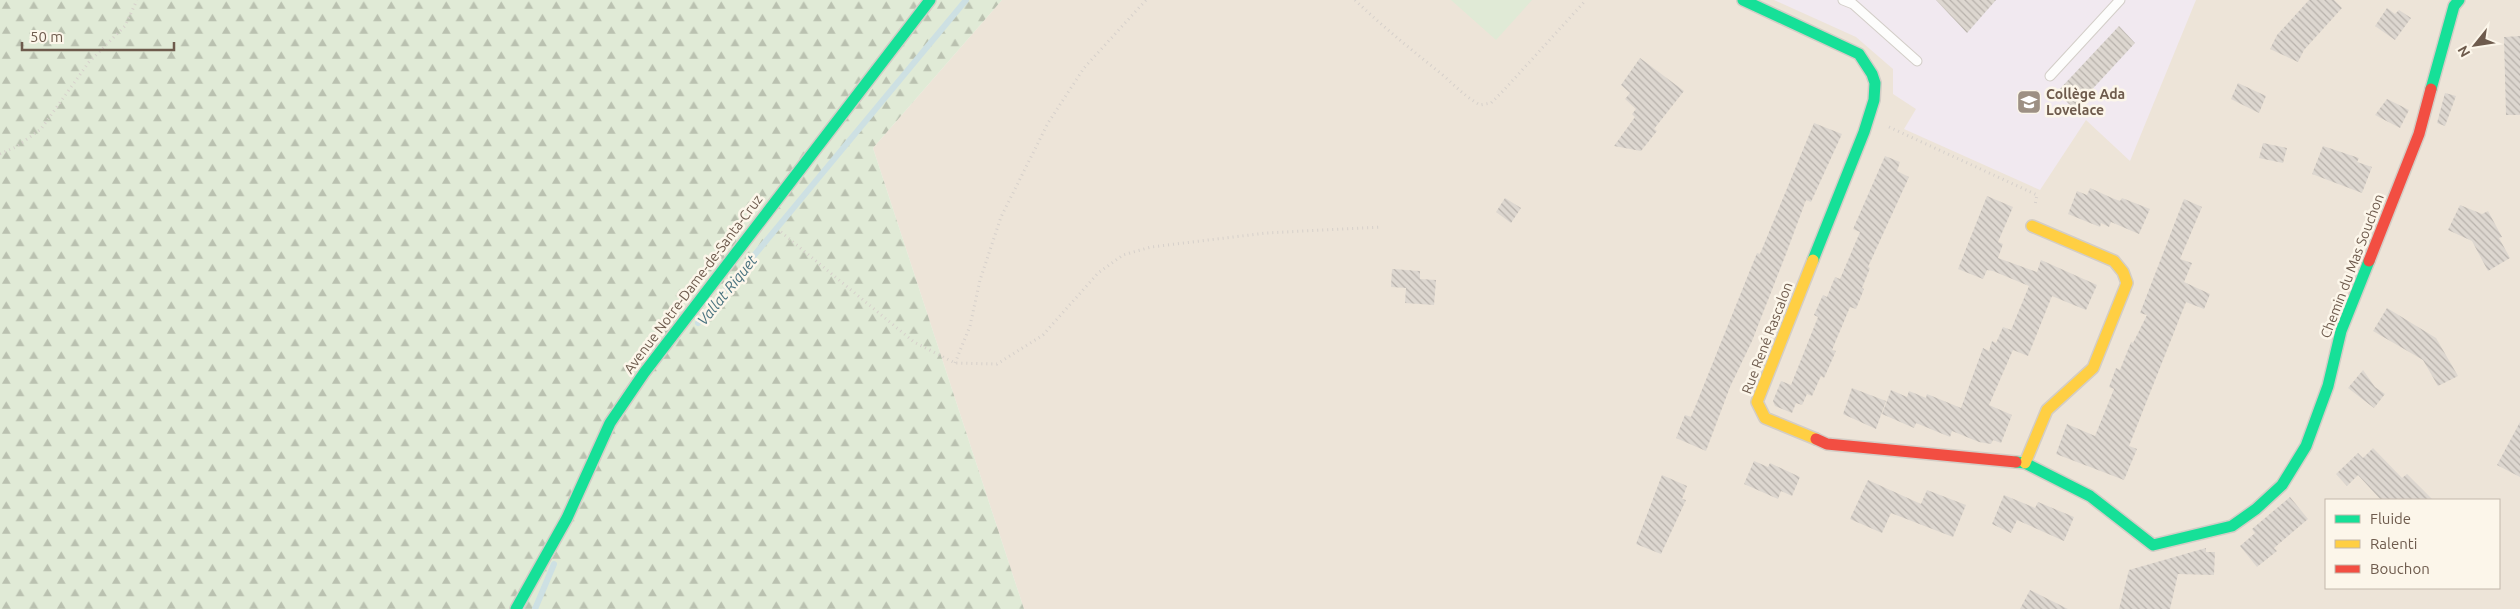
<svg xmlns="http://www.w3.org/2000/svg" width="2520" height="609" font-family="Ubuntu,sans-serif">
  <defs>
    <pattern id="forest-firs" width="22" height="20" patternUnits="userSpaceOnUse" patternTransform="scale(1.25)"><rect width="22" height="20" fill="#e0ead6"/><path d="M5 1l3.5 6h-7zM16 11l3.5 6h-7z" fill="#bac1b0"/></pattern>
    <pattern id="building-back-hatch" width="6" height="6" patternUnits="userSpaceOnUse" patternTransform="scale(1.25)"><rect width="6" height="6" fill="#ddd7d0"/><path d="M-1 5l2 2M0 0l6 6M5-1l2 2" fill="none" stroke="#b7b1ab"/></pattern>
  </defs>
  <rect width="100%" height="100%" fill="#f4f1ea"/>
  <path fill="#ede4d8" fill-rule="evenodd" d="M1002 0H2520V609H1024L873 148ZM2326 500H2499V588H2326Z"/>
  <polygon fill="#f1e9f0" points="1774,0 2196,0 2130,161 2086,120 2040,190 1904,129 1916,109 1893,94 1893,69 1856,37"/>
  <polygon fill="url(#forest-firs)" points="0,0 1002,0 873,148 1024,609 0,609"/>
  <polygon fill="#e0ead6" points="1451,0 1532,0 1496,40"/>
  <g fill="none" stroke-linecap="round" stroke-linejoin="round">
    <g stroke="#cde0e3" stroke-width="6">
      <polyline points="698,323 966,0"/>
      <polyline points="535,609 554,564"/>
    </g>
  </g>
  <g fill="url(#building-back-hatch)">
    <polygon points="1936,0 1996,0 1967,33"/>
    <polygon points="2309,0 2334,0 2342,8 2304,50 2298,62 2270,49 2277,35"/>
    <polygon points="2387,8 2395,14 2399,10 2411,18 2395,40 2375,26"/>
    <polygon points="2119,26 2135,43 2074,109 2057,92"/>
    <polygon points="2520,36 2520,115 2506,115 2504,37"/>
    <polygon points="1640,58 1684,91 1654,129 1657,131 1641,151 1614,146 1635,117 1632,114 1636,109 1625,99 1630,93 1621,85"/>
    <polygon points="2238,83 2266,96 2259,113 2231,99"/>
    <polygon points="2445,93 2456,96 2445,126 2437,123"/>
    <polygon points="2387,99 2409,110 2400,128 2375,115"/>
    <polygon points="1814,123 1842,134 1811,202 1806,200 1786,254 1752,341 1730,387 1706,451 1676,438 1685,415 1691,417 1757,253 1760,254"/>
    <polygon points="2263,143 2287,148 2283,163 2259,158"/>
    <polygon points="2323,146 2359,158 2357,162 2372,167 2362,193 2312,174"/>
    <polygon points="1885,156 1900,162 1897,171 1909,177 1868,267 1870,268 1862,288 1864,289 1856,309 1850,307 1832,350 1836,351 1824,378 1821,376 1812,396 1807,394 1802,405 1796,403 1792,413 1775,406 1773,401 1781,381 1791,385 1818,317 1814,315 1823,295 1827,297 1835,277 1840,279 1860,232 1853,229"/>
    <polygon points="2090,188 2112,198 2120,201 2122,198 2150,209 2139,234 2111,222 2109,227 2101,223 2100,227 2068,214 2077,191 2087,195"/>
    <polygon points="1987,196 2013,207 1998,242 2003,244 1998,258 2037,272 2041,260 2097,285 2086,310 2052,296 2028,356 2013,350 1989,405 2012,415 2001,443 1993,440 1991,444 1979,442 1952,431 1950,437 1916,423 1914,428 1882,414 1891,390 1907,397 1909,391 1926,398 1927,394 1961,408 1983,348 1989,351 1992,341 1996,343 2003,327 2011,330 2029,286 1993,271 1987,270 1983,279 1958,269"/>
    <polygon points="1505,198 1521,208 1511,223 1496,212"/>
    <polygon points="2184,199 2202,207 2180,259 2192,263 2184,282 2210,294 2204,309 2186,302 2129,446 2137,449 2124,480 2056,454 2067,424 2095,436 2114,389 2109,387 2116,368 2120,370 2131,342 2133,343 2147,315 2140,313"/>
    <polygon points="2460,205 2482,214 2488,211 2502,237 2499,238 2510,258 2488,271 2472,241 2448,230"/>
    <polygon points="1392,269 1420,271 1420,279 1436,280 1434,305 1405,303 1406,288 1391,287"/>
    <polygon points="2387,308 2436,338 2458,376 2438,386 2423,360 2373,331"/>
    <polygon points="2363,370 2375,387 2385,394 2374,408 2348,388"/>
    <polygon points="1852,388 1886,401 1876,429 1843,414"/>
    <polygon points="2520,422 2520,477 2497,465"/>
    <polygon points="2373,448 2402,478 2407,474 2433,500 2381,500 2358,475 2347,486 2336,474 2358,453 2363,458"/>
    <polygon points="1754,461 1768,467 1770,463 1800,477 1792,496 1781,491 1778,499 1744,484"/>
    <polygon points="1662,475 1687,486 1682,499 1686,500 1661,554 1636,544"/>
    <polygon points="1868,480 1921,504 1927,490 1966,505 1953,537 1891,513 1882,533 1850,519"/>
    <polygon points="2004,495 2035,508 2038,502 2074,517 2064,541 2017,520 2011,533 1992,524"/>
    <polygon points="2290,497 2308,519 2274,548 2277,551 2257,567 2240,546 2255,533 2252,529"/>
    <polygon points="2206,548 2206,552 2215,552 2214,575 2178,574 2170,609 2119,609 2129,570"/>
    <polygon points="2030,590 2068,609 2020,609"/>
  </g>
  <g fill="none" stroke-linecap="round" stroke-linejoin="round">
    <defs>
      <g id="lane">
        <polyline points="1843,0 1853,4 1917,61"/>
        <polyline points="2050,76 2120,0"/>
      </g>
      <g id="fast">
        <polyline points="1743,0 1859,54 1872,74 1875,83 1874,100 1864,132 1813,260"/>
        <polyline points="2431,89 2454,6 2459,0"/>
        <polyline points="2016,462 2025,463 2090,496 2153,545 2232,526 2256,509 2282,485 2306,446 2328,386 2341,331 2369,261"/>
        <polyline points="516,609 567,518 610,423 644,373 930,0"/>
      </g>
      <g id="slow">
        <polyline points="1813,260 1757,402 1765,418 1816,439"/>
        <polyline points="2025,463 2047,410 2093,368 2127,283 2123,272 2114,261 2032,226"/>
      </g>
      <g id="jam">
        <polyline points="2369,261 2419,134 2431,89"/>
        <polyline points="1816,439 1827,444 2016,462"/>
      </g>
    </defs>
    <use href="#lane" stroke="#d3cec8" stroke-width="11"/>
    <use href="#fast" stroke="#d3cdc6" stroke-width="14"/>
    <use href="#slow" stroke="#d3cdc6" stroke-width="14"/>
    <use href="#jam" stroke="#d3cdc6" stroke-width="14"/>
    <g stroke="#d6d0cb" stroke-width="3" stroke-dasharray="1 4" stroke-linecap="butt">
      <path d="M1355 0C1383 27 1413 51 1444 76 1456 87 1466 97 1480 105L1491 103 1504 90 1586 0"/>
      <polyline points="1889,127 2037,195 2035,205"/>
      <polyline points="0,154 16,147 41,129 89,62 125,26 137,0"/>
      <polyline points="781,232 914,342 955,363 997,364 1043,335 1098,273 1123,255 1151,247 1266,233 1381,227"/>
      <polyline points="955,363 970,326 980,280 1001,217 1048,123 1084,68 1146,0"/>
    </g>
    <use href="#lane" stroke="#fdfdfc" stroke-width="9"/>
    <use href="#fast" stroke="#16e098" stroke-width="11"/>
    <use href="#slow" stroke="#ffcf43" stroke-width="11"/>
    <use href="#jam" stroke="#f24e42" stroke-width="11"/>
  </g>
  <defs>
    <symbol id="school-square" viewBox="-11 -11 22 22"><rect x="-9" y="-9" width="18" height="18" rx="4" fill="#9d9084" stroke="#fcf6ea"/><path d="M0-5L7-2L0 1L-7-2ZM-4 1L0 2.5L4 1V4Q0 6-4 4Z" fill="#fff"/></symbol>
  </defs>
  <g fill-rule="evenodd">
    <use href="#school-square" x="2015" y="88" width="28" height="28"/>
  </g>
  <g text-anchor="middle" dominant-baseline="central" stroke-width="5" stroke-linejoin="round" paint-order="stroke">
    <g font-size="14" font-weight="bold" fill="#6e5b4d" stroke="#fcf6ea" text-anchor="start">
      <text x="2046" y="94">Collège Ada<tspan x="2046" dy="16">Lovelace</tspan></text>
    </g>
    <g font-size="14" fill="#6e5b4d" stroke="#fcf6ea">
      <text transform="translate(2352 266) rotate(-69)">Chemin du Mas Souchon</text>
      <text transform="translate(693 284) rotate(-53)">Avenue Notre-Dame-de-Santa-Cruz</text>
      <text transform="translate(1767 338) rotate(-69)">Rue René Rascalon</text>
    </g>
    <g font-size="15" font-style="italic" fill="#4a7380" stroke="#fcf6ea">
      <text transform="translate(727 290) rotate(-51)">Vallat Riquet</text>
    </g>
  </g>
  <rect x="2325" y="499" width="175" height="90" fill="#fcf6ea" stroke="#c3b8ab"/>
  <rect x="2335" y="515" width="25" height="8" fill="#16e098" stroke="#c3b8ab"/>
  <text x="2370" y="524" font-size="15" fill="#6e5b4d">Fluide</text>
  <rect x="2335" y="540" width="25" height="8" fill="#ffcf43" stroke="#c3b8ab"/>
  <text x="2370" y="549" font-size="15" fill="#6e5b4d">Ralenti</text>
  <rect x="2335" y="565" width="25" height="8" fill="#f24e42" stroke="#c3b8ab"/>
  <text x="2370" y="574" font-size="15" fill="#6e5b4d">Bouchon</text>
  <g transform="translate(2475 45) rotate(240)" stroke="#fcf6ea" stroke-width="4" paint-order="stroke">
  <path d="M0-4L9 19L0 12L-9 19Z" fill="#6e5b4d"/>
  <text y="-8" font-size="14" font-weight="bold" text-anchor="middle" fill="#6e5b4d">N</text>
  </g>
  <path d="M22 42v8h152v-8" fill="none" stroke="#6e5b4d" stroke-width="2.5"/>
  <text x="30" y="42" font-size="15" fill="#6e5b4d" stroke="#fcf6ea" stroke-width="4" paint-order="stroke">50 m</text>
</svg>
